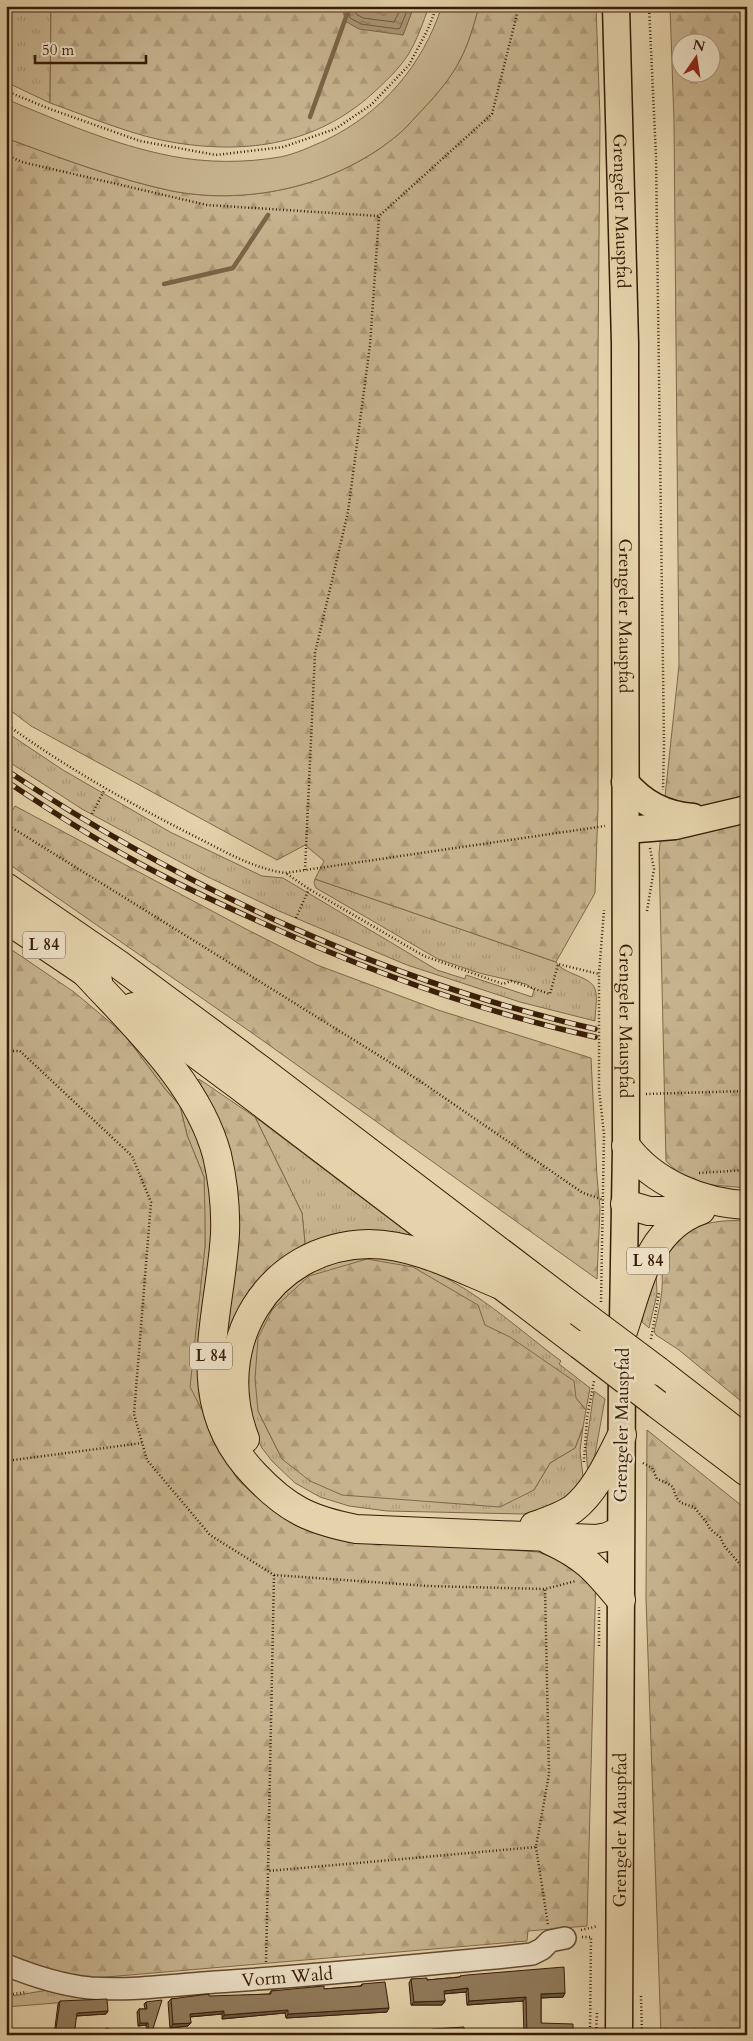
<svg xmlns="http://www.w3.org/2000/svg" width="753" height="2041" font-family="Cardo,serif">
  <defs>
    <pattern id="grass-tufts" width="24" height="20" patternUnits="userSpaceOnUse" patternTransform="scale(1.25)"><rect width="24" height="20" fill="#c7b48f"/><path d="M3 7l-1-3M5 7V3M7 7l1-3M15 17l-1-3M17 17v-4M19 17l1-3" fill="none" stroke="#ac9a7a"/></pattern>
    <pattern id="forest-firs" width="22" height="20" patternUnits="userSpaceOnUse" patternTransform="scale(1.25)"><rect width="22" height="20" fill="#c7b48f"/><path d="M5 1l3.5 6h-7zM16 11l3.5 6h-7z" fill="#ac9a7a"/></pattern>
    <pattern id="water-ripples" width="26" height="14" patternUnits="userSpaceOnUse" patternTransform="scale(1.25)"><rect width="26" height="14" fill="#aa9473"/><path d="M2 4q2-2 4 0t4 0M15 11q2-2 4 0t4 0" fill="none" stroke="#8b785c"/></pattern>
  </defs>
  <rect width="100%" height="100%" fill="#e5d3ab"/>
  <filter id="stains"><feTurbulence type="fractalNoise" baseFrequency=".004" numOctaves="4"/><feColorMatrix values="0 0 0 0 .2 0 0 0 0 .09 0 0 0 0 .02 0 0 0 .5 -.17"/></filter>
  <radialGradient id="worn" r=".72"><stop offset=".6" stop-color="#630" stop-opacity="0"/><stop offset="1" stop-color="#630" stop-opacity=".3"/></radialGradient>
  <g fill="url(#grass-tufts)" stroke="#7f684a">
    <polygon points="6,6 51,6 50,103 6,82"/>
    <path d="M6 732 63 770 170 832 262 876 283 878 437 970 465 979 466 975 532 997 534 990 526 984 479 973 438 959 316 888 314 883 315 879 556 962C564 975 591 976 595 989 598 998 595 1011 595 1021L520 1002 407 965 279 911 206 876 82 809 6 760Z"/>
    <polygon points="124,1034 156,1068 183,1105 203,1149 214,1218 199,1346 283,1514 258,1498 238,1480 222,1454 212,1429 189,1387 205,1246 204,1177 187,1135 180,1106 165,1089"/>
    <polygon points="255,1117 428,1248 391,1240 266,1284 267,1270 295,1252 305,1243 302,1213"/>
    <path d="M359 1257C371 1257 385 1256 397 1259 460 1274 510 1323 561 1361L559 1364 590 1388 586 1410 576 1398 484 1325 478 1305 258 1411 282 1459 534 1490 550 1463 575 1448 583 1427 580 1451 584 1485C564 1502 549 1510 523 1514L387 1511 349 1506 320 1497 295 1483 272 1461 262 1448 253 1431 244 1386 253 1336 278 1295 322 1264Z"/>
    <polygon points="656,1271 657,1294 649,1328 642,1322 646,1298"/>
    <polygon points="594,1391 605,1399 594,1460 588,1477 586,1447"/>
    <polygon points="48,1990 105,1999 6,2007 6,1997"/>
  </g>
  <g fill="url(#forest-firs)" stroke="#7f684a" fill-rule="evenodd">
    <path d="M51 6H343L345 21 403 35 414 6H429C423 23 417 40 408 55 398 70 385 82 372 94 316 144 249 154 177 143 136 137 90 117 50 103Z"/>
    <path d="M479 6H596L600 118 598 360V809L595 893 556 962 315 879 324 861 305 845 277 860 31 726 6 707V138C60 158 116 179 172 191 250 206 340 185 400 133 409 125 416 116 424 108 437 94 451 78 460 60 469 43 474 24 479 6Z"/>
    <path d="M670 6H747V1188L690 1183 666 1161 659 853 679 665 674 122ZM680 42H710V72H680Z"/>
    <polygon points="15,806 244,928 317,965 438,1010 591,1058 597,1177 600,1208 597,1279 255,1035 6,862 6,820"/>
    <polygon points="6,946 74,992 124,1034 165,1089 180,1106 187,1135 204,1177 205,1214 205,1246 190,1387 212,1429 222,1454 238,1480 258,1498 306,1528 356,1539 538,1552 596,1574 587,1926 528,1931 527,1941 83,1979 38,1969 6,1957 6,1108 9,991 6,988"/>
    <polygon points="199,1079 255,1117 302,1213 305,1243 295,1252 267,1270 266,1284 229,1334 222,1332 230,1253 194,1083"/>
    <path d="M747 1220V1406L679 1350 656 1335 654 1331C660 1306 667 1279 658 1254 696 1225 698 1221 747 1220Z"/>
    <polygon points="367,1259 413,1267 478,1305 485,1325 510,1337 574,1381 576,1398 586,1410 583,1427 575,1448 550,1463 534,1490 500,1507 342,1495 310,1481 282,1459 258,1411 255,1379 258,1338 272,1310 309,1276"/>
    <polygon points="647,1430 747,1510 747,2035 661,2035 646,1598"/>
  </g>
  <path fill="#c7b48f" stroke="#7f684a" d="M442 6H479C474 24 469 43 460 60 451 78 437 94 424 108 416 116 409 125 400 133 339 185 251 206 172 191 116 179 60 158 6 138V99C59 121 114 145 171 156 206 163 245 163 280 157 296 154 312 146 326 140 383 112 422 66 442 6Z"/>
  <polygon fill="url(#water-ripples)" stroke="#7c6447" points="343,6 414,6 403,35 359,29 345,21"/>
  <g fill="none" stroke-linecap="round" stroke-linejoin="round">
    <g stroke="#70583c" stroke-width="1">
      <polyline points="348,6 350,18 361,24 398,29 400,28 409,6"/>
      <polyline points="354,6 356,14 363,18 394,22 402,6"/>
    </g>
    <g stroke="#7c6447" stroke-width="4.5">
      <polyline points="310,117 350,6"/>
      <polyline points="164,284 233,268 268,215"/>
    </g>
    <defs>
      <g id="minor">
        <path id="s1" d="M6 1965C33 1976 61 1985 90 1988 131 1991 174 1985 215 1982 312 1976 409 1966 505 1957L532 1954 542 1949 550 1941 565 1938"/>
      </g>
      <g id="major">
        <path id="s2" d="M616 6 625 343 626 1146 623 1322"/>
        <path d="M625 782C643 804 665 815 693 817"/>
        <polyline points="626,830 675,826 747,809"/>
        <path id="s3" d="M619 2035 622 1361"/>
      </g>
      <g id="highway">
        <polyline points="6,887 118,964 261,1070 579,1312"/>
        <polyline points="6,919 98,981"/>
        <path d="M83 970C133 1025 197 1081 217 1155 223 1181 226 1207 225 1234 220 1320 184 1402 255 1475 287 1509 310 1520 356 1529L596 1539 607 1537 620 1531"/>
        <polyline points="133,1007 238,1085 580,1345"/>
        <path d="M626 1146C653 1183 702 1203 747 1205"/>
        <polyline points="625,1204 649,1211 696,1211"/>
        <path d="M622 1334C639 1286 647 1229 701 1210"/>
        <polyline points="658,1371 747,1440"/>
        <polyline points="657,1404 747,1472"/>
        <path d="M245 1439C209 1346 267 1246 369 1244 415 1244 461 1269 503 1286"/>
        <path d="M534 1526C548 1521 561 1517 573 1509 596 1491 609 1460 622 1435"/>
        <path d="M549 1540C586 1557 596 1570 621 1600"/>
      </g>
    </defs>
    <use href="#minor" stroke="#62492f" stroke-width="24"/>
    <use href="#major" stroke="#371b06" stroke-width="29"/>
    <use href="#highway" stroke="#371b06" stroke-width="30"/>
    <g stroke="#371b06" stroke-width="2.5" stroke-dasharray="1 2.5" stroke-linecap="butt">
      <polyline points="649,6 656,157 664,743 663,790"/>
      <polyline points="6,91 50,109 140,141 216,155 283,147 335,129 371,105 409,65 428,29 437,6"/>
      <polyline points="6,155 22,162 207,205 379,216"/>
      <path d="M6 724C65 767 129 803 194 836 224 851 252 868 285 873L605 826"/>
      <polyline points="92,814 105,789"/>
      <polyline points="6,824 420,1081 583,1193 604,1200"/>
      <polyline points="305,870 315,653 348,512 370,345 379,216 492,114 519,6"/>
      <polyline points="287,874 309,889 424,956 503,984 511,981 550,994 558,964 599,974"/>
      <polyline points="647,911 654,869 650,848"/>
      <polyline points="296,918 309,889"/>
      <polyline points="6,1051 20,1051 132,1156 151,1202 134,1414 147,1460 210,1535 274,1575 427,1586 545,1589 576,1581"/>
      <polyline points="646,1094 747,1091"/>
      <polyline points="699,1173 747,1170"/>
      <polyline points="601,1302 604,1134 599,1089 599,974 604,910"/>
      <polyline points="651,1339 659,1293"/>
      <polyline points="6,1461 142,1443"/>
      <polyline points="584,1462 587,1418 594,1381"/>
      <polyline points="643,1463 652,1468 657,1479 665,1482 673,1487 676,1497 681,1503 694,1507 707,1523 710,1529 720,1537 725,1547 747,1572"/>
      <polyline points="274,1575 268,1871 536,1847 549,1774 545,1589"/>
      <polyline points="599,1646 599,1607"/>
      <polyline points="536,1847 548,1925"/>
      <polyline points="581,1930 598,1926"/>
      <polyline points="582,1937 591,1937 590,2035"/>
      <polyline points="266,1962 268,1871"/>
      <polyline points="6,1995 27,1992"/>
      <polyline points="641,1996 642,2035"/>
      <polyline points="596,2035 597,2012"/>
    </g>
    <use href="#minor" stroke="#eee2c8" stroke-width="21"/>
    <use href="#major" stroke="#e5d3ab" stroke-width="26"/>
    <use href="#highway" stroke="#e5d3ab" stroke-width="28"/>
    <defs>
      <g id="rail">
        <path d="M6 770C185 889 385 981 595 1029"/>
        <path d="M6 781C48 809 91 837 135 861 177 884 222 905 267 925 373 973 481 1012 595 1037"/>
      </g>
    </defs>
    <use href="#rail" stroke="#371b06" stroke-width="5.5"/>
    <use href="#rail" stroke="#eee2c8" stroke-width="4" stroke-dasharray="11" stroke-linecap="butt"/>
    <defs>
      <g id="highway-bridge">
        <polyline points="579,1312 658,1371"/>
        <polyline points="580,1345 657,1404"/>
      </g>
    </defs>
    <use href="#highway-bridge" stroke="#371b06" stroke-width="30" stroke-linecap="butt"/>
    <use href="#highway-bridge" stroke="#e5d3ab" stroke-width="28"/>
  </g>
  <g fill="#7d6a4f" stroke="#371b06">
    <polygon points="460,1976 565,1993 563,1997 541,1998 541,2023 573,2035 524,2035 523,2001 467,2005 466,1992 444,1994 445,2001 442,2005 411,2005 409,1983 411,1979 427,1980 459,1977"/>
    <polygon points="362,1984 387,2012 286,2018 285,2013 222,2019 222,2014 190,2017 191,2023 188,2026 170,2028 168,2002 171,1999 269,1994 271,1991 324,1989 360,1986"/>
    <polygon points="60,2001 108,2011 106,2014 76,2016 74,2035 54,2035 58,2004"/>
    <polygon points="146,2002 151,2035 147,2035 146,2025 138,2026 137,2012 139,2009 145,2009 144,2004"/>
  </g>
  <g fill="#665640" stroke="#371b06">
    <polygon points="468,1988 466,1992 441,1994 444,1991"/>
    <polygon points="565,1993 563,1997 538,1998 541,1994"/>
    <polygon points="526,1997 523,2001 467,2005 469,2001"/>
    <polygon points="445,2001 442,2005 411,2005 414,2002"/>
    <polygon points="389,2008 387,2012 286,2018 288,2014"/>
    <polygon points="288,2010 285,2013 222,2019 224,2015"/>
    <polygon points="108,2011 106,2014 75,2016 77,2013"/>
    <polygon points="224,2011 222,2014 188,2017 190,2014"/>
    <polygon points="140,2023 148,2023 146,2025 138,2026"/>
    <polygon points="191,2023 188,2026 170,2028 173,2024"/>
  </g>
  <g fill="#917b5c" stroke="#371b06">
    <polygon points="564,1967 565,1993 541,1994 541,2023 573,2024 573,2035 527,2035 526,1997 469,2001 468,1988 444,1991 445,2001 414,2002 411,1979 427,1978 427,1980 460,1977 460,1976 467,1975"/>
    <polygon points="385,1982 389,2008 288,2014 288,2010 224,2015 224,2011 190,2014 191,2023 173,2024 171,1999 209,1994 209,1996 271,1994 271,1991 324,1986 324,1989 362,1986 362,1984"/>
    <polygon points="107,1999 108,2011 77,2013 74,2035 55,2035 60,2001"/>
    <polygon points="162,2000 151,2035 149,2035 148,2023 140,2023 139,2009 147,2009 146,2002"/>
    <polygon points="464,2027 464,2035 433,2035 432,2029"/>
    <polygon points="106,2028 117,2032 116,2035 104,2035"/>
  </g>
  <g text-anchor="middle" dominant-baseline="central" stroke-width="5" stroke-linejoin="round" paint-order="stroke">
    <g fill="#eee2c8" stroke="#6e5740" stroke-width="1">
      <rect x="23" y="931.5" width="42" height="27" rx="4"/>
      <rect x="627" y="1247.5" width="42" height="27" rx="4"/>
      <rect x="190" y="1342.5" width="42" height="27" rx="4"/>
    </g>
    <g font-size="16" font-weight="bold" fill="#371b06">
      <text x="44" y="945">L 84</text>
      <text x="648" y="1261">L 84</text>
      <text x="211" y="1356">L 84</text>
    </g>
    <g font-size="18" fill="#371b06" stroke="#eee2c8">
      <text stroke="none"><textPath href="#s2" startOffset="205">Grengeler Mauspfad</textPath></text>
      <text stroke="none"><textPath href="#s2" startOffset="610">Grengeler Mauspfad</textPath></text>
      <text stroke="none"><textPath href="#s2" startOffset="1015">Grengeler Mauspfad</textPath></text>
      <text transform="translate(622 1425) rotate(-89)">Grengeler Mauspfad</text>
      <text stroke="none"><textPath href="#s3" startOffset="205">Grengeler Mauspfad</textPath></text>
      <text stroke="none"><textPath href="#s1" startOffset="285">Vorm Wald</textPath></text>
    </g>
  </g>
  <rect width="753" height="2041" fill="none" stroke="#e5d3ab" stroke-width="25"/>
  <rect x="8" y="8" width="738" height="2026" fill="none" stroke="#371b06" stroke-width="2.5"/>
  <rect x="12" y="12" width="728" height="2016" fill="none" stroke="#371b06"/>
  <g transform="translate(696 58) rotate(13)"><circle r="24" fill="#eee2c8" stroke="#a5927a"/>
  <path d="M0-4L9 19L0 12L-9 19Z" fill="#8f2418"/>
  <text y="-8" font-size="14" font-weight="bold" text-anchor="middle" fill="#371b06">N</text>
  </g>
  <path d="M35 55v8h111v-8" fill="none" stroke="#371b06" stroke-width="2.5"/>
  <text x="42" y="55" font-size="15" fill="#371b06" stroke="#eee2c8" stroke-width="4" paint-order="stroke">50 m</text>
  <rect width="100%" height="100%" filter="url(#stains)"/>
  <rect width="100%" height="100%" fill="url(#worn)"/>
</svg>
